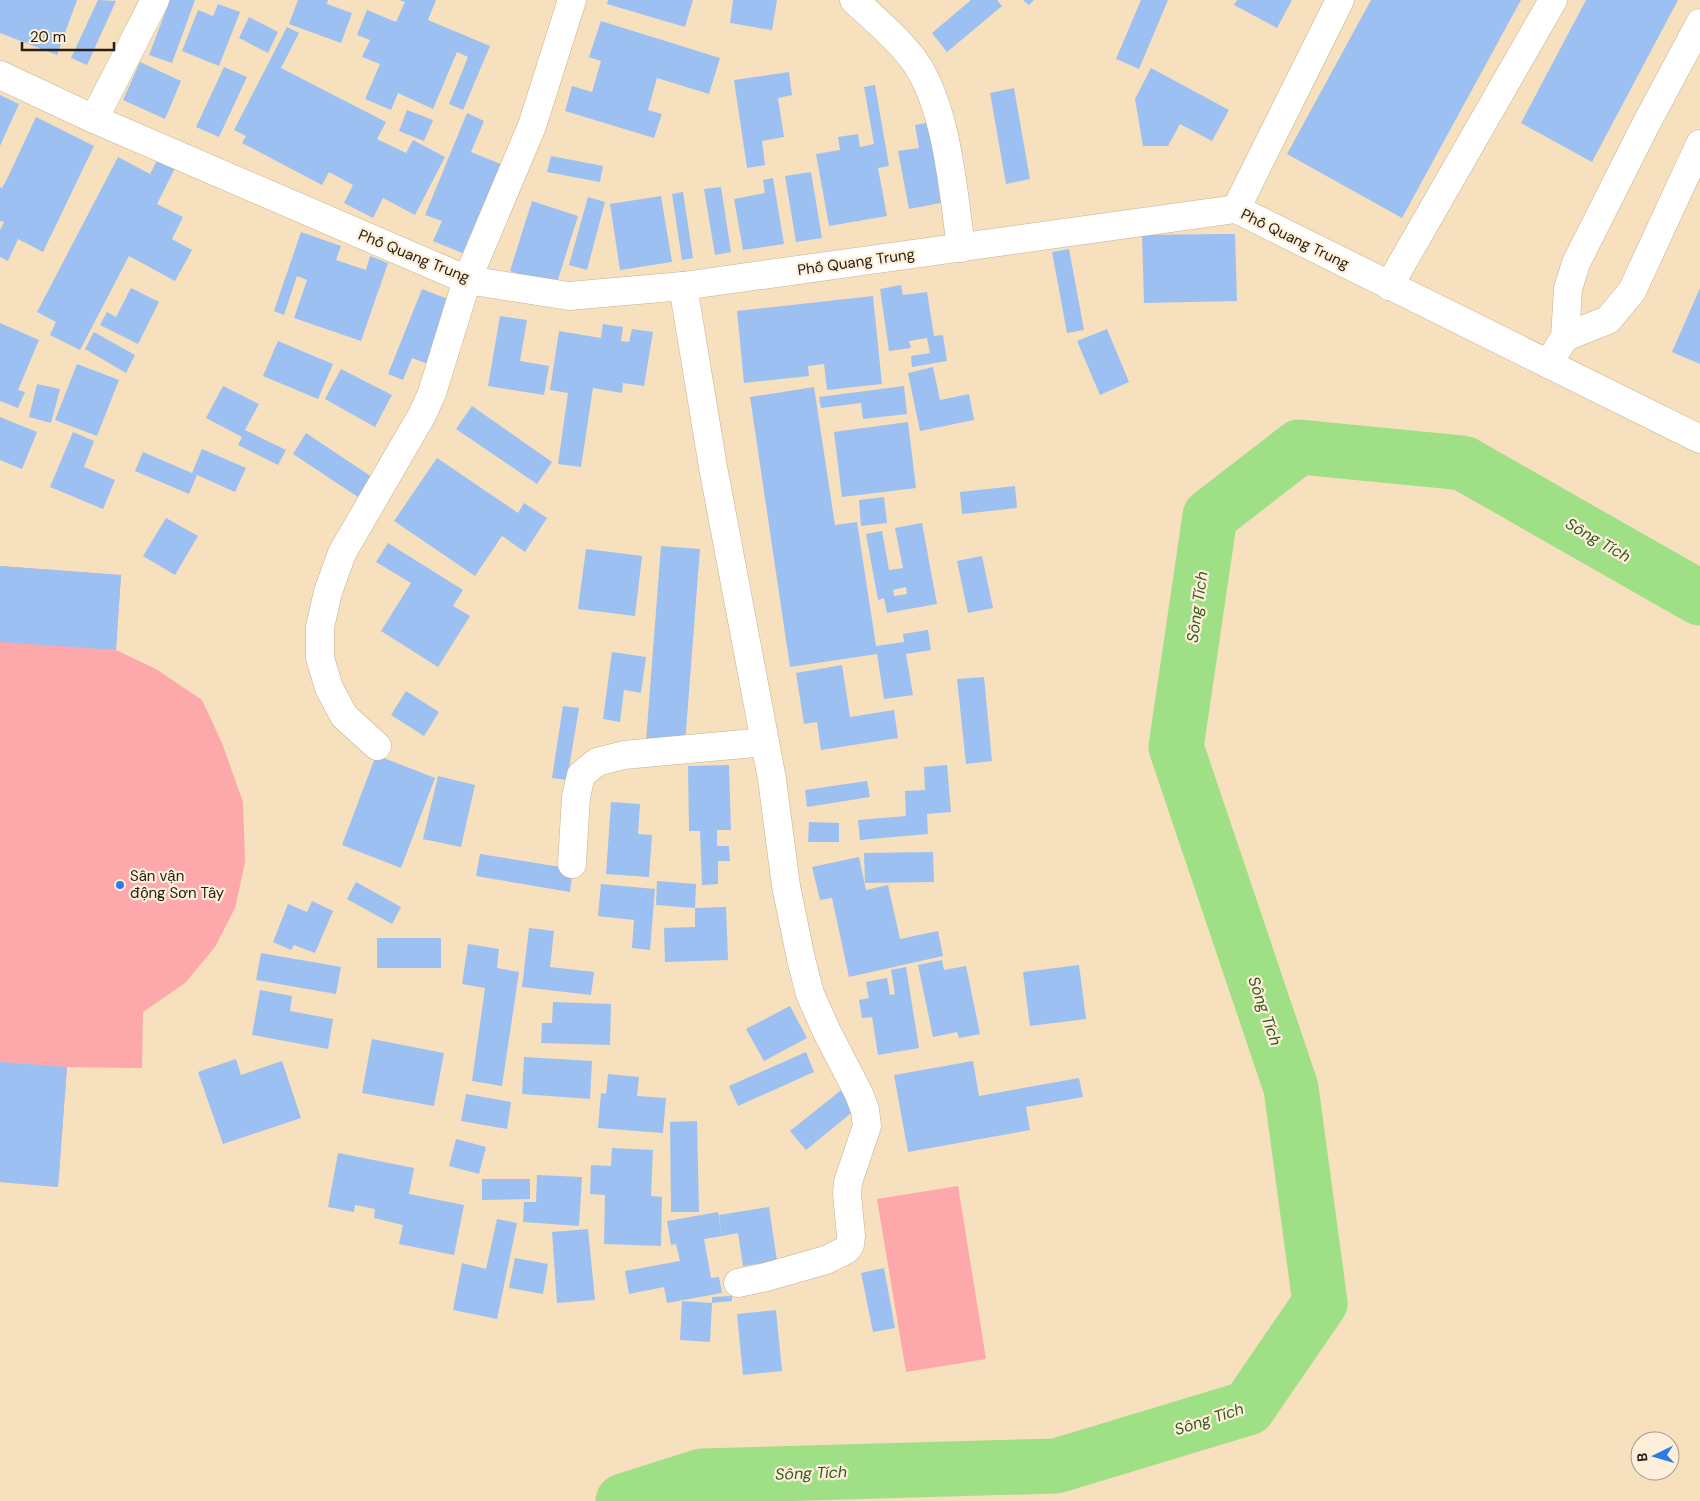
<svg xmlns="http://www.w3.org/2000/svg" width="1700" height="1501" font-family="'DM Sans',sans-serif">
  <rect width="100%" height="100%" fill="#f7e0bd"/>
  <g fill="#fda8ab">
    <polygon points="0,566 121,575 116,650 156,669 202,700 222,743 243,802 245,862 235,908 215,947 185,983 143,1012 142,1068 67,1067 58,1187 0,1182"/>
    <polygon points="958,1186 986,1359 906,1372 877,1199"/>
  </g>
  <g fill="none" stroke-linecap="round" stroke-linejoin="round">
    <polyline stroke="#9fdf86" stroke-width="55" points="623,1501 702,1476 1056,1466 1248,1408 1320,1303 1291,1088 1176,747 1210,516 1299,447 1463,463 1700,598"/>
  </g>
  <g fill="#9dc0f2" fill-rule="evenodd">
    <polygon points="0,0 77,0 57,55 0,33"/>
    <polygon points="98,0 116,1 87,65 71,58"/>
    <polygon points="170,0 195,0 172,63 149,55"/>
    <polygon points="298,0 328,0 327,4 352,13 341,43 289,24"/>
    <polygon points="399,0 436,0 428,20 490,46 463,110 449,104 468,57 457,52 433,109 398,93 391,110 365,99 380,64 362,57 370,40 357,35 367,10 396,22 405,2"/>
    <polygon points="608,0 693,0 685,27 607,4"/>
    <polygon points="733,0 777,0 772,30 730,23"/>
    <polygon points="971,0 997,0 1002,6 947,52 932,33"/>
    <polygon points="1023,0 1034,0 1029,5"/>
    <polygon points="1141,0 1168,0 1139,69 1116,59"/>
    <polygon points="1237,0 1292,0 1277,28 1234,5"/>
    <polygon points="1371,0 1521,0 1402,218 1287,154"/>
    <polygon points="1586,0 1678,0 1592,162 1521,123"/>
    <polygon points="218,4 240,12 219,66 182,51 198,10 213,16"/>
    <polygon points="249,17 278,32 268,53 239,38"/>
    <polygon points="601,21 720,58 709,94 657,78 648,110 662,114 654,138 565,111 572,86 592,92 601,61 589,57"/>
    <polygon points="287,27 299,33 281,68 386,122 377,139 406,153 413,140 445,157 415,215 383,198 373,218 344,203 353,185 329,172 322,185 242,143 246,136 234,130"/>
    <polygon points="140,62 181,81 165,119 123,100"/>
    <polygon points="224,67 247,77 219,137 196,127"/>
    <polygon points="1151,68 1229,110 1212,141 1180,124 1168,146 1143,146 1135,99"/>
    <polygon points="789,72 792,95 778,98 784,137 762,141 765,165 747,168 734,80"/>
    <polygon points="875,85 889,166 878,168 887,216 829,226 816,154 840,150 838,137 858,134 860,147 874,144 864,87"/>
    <polygon points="1014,88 1030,179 1006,184 990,93"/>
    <polygon points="0,95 19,104 0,146"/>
    <polygon points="407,110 433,120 424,141 399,131"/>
    <polygon points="467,113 484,121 471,152 503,165 465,254 433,241 442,221 425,215"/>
    <polygon points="36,117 94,146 43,252 18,239 8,261 0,257 0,230 4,222 0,221 0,187 2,188 7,179"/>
    <polygon points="931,122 946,202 909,209 898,151 919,148 915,125"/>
    <polygon points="160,155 177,164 157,204 183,217 172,239 192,250 175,281 129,256 80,350 50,335 56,322 37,312 118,157 150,174"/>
    <polygon points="551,156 603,166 600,182 547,172"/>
    <polygon points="811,172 822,238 796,242 785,176"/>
    <polygon points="773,178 784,244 743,250 734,199 765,193 763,180"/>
    <polygon points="721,187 731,252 715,255 704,189"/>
    <polygon points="683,192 693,258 682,260 672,194"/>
    <polygon points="661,196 672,262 620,270 610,204"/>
    <polygon points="588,197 605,202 587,270 569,265"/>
    <polygon points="532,201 578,216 556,286 510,271"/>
    <polygon points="301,232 341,246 336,260 366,270 370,256 388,263 361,341 294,318 307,280 297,276 284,315 274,311"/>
    <polygon points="1219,234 1235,234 1237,301 1144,303 1142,235"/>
    <polygon points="1069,249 1084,330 1067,333 1052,252"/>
    <polygon points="901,285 903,295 927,292 934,336 943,335 947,361 912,367 911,356 930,353 927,338 909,341 911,348 889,351 880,289"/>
    <polygon points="131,288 159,302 138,344 100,325 107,312 116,317"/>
    <polygon points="1700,288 1700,364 1672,352"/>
    <polygon points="422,289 453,301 428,364 412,358 403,380 388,374"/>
    <polygon points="873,296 882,384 827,390 824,364 808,366 809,376 744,383 737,311"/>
    <polygon points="500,316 527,320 520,361 549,366 544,395 488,386"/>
    <polygon points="0,323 39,340 18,390 25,392 18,408 0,401"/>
    <polygon points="603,324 623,327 621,341 629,342 632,329 653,332 644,386 623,383 622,393 593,388 581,467 558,464 568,393 550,390 559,331 601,338"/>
    <polygon points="1107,329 1129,382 1100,395 1077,341"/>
    <polygon points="94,332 135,355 126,373 85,349"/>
    <polygon points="278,341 333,364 318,399 263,376"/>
    <polygon points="77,364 119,380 97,436 55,420"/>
    <polygon points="933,367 940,400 969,394 974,420 920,431 908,373"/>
    <polygon points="341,369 392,395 375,427 325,399"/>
    <polygon points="37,384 60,389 51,423 29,417"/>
    <polygon points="223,386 259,404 245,430 286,450 278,465 238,445 242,437 206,418"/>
    <polygon points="904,386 907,414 863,419 861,403 821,408 819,397"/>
    <polygon points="814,387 835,525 857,522 876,646 904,642 903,634 928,630 931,650 906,654 913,695 884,699 877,654 790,667 750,397"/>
    <polygon points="472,406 552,462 537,484 456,429"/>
    <polygon points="0,417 37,432 22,469 0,460"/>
    <polygon points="908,422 916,488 842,497 834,432"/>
    <polygon points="73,432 94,441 84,467 115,480 103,509 50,487"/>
    <polygon points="306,433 378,481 364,501 293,454"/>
    <polygon points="202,449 246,468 235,492 197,475 189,494 135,471 143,452 192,473"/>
    <polygon points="437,458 518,513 524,503 547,518 525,552 502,536 475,576 394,521"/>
    <polygon points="1015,486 1017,508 962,514 960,492"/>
    <polygon points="884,497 887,523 861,526 859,500"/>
    <polygon points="166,518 198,536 175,575 143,556"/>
    <path d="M922 523 937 604 887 613 884 598 878 600 866 534 882 531 889 570 903 568 895 528ZM906 587 907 594 894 596 893 590Z"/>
    <polygon points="388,543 463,590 453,606 470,616 438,667 381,631 411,583 376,562"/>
    <polygon points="661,546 700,549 685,744 646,741"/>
    <polygon points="586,549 642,556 635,616 578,609"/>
    <polygon points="982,556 993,608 968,613 957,561"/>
    <polygon points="0,566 121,575 116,650 0,642"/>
    <polygon points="612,652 646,657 641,693 624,690 620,722 603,719"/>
    <polygon points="842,665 850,717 894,710 898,738 821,750 817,722 804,724 796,673"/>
    <polygon points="984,677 992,761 966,764 957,679"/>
    <polygon points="406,691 439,712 424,736 391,715"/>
    <polygon points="563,706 579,708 567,780 552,778"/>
    <polygon points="376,755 435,778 401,868 342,845"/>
    <polygon points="729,765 731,830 717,830 717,846 729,846 730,861 718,861 718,884 702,885 700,831 689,831 688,766"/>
    <polygon points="947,765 951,812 927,814 928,834 860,840 858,820 906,816 905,791 925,790 924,767"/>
    <polygon points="438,776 475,785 461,847 423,839"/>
    <polygon points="867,781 870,797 807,807 805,790"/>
    <polygon points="611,802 640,804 638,834 652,835 649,877 606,874"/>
    <polygon points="809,822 839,823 839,842 808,842"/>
    <polygon points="933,852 934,882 865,883 864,853"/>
    <polygon points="480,854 573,869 570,892 476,876"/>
    <polygon points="859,857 866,890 888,885 900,939 938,931 943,956 849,977 832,898 820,900 812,867"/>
    <polygon points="657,881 696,884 695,908 726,907 728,960 665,962 664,928 695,927 695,908 656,905"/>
    <polygon points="356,882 401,907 392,924 347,899"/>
    <polygon points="601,884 655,889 650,950 632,948 634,920 598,916"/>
    <polygon points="312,901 333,911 315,953 294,945 291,950 273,942 288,904 307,912"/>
    <polygon points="529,928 554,931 550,967 594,972 591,995 522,987"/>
    <rect x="377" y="938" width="64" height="30"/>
    <polygon points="468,944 499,949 497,968 519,972 502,1086 472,1081 485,988 462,984"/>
    <polygon points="261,953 341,967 336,994 256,980"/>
    <polygon points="942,960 944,970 966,966 980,1034 959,1038 957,1032 933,1037 918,965"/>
    <polygon points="1079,965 1086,1019 1030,1026 1023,972"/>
    <polygon points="906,967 919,1048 878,1055 872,1017 862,1018 859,1000 869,998 866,982 887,978 890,995 895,994 891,970"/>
    <polygon points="260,990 292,996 290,1011 333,1019 328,1049 252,1035"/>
    <polygon points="553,1002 611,1004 610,1045 541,1043 542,1023 552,1023"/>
    <polygon points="790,1006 807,1038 764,1061 746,1029"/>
    <polygon points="372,1039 444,1053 434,1106 362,1093"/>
    <polygon points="806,1052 814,1072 738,1106 729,1086"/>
    <polygon points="524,1057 592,1061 590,1099 522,1094"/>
    <polygon points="236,1059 241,1075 282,1061 301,1118 223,1144 198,1072"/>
    <polygon points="973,1061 979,1096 1079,1078 1083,1097 1026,1107 1030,1130 908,1152 894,1075"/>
    <polygon points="0,1062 67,1067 58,1187 0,1182"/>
    <polygon points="608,1074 639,1077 637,1096 666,1098 663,1133 598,1128 601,1093 606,1094"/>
    <polygon points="845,1087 860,1106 806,1150 790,1131"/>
    <polygon points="466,1094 511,1102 507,1129 461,1121"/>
    <polygon points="697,1121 699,1212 671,1212 670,1122"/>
    <polygon points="456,1139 486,1147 479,1174 449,1166"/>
    <polygon points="612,1148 653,1150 651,1196 662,1197 661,1246 604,1244 605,1195 590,1194 591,1165 611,1166"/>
    <polygon points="338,1153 414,1168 409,1194 464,1205 454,1255 399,1244 403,1225 374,1218 375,1209 355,1205 354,1212 328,1207"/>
    <polygon points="537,1175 582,1177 579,1226 523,1222 524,1202 536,1202"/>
    <polygon points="482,1179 530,1179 530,1199 482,1200"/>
    <polygon points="769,1207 777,1261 743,1266 738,1233 722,1236 719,1215"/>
    <polygon points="718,1212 722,1236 704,1239 711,1278 719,1277 722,1293 667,1303 664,1287 629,1294 625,1271 680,1261 676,1244 671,1245 667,1221"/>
    <polygon points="497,1219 517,1223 497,1319 453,1310 462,1263 486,1269"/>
    <polygon points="588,1229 595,1300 557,1303 552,1232"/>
    <polygon points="515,1258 548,1264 543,1294 509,1288"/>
    <polygon points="884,1268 895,1328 873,1332 861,1273"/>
    <polygon points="732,1296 732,1301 712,1303 712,1297"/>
    <polygon points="682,1301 712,1303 710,1342 680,1340"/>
    <polygon points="776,1310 782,1371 743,1375 737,1314"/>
  </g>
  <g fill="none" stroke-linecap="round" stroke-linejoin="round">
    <defs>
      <g id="minor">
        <path d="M854 0C872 17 893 34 909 54 947 99 953 190 961 248"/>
        <polyline points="0,75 94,119 467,280 569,296 683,286 1236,209 1700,439"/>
        <polyline points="94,119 155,0"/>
        <polyline points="1236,209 1340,0"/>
        <polyline points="683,286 713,467 772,779 786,886 801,959 810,994 826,1030 859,1094 865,1110 867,1126 848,1182 847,1194 851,1236 850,1245 846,1250 826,1260 766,1277 738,1283"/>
        <polyline points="1389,286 1553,0"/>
        <polyline points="1565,337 1608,320 1632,291 1700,144"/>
        <polyline points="1548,364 1565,337 1568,289 1576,263 1645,126 1700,23"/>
        <polyline points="377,746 344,716 329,688 320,658 320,627 328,592 342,553 422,415 432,393 467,280 532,126 572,0"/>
        <polyline points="572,864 576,797 581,775 597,762 624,755 765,742"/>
      </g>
    </defs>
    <use href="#minor" stroke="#c6b08e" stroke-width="29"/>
    <use href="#minor" stroke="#fff" stroke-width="28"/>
  </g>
  <circle fill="#2c7ce7" stroke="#fdefda" stroke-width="2" cx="120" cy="885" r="5"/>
  <g text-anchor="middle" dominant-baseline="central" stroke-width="4.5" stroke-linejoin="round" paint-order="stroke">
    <g font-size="15" fill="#292013" stroke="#fdefda">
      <text transform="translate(1295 239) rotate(26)">Phố Quang Trung</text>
      <text transform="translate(414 256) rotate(22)">Phố Quang Trung</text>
      <text transform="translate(856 262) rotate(-8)">Phố Quang Trung</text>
    </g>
    <g font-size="15" fill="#292013" stroke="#fdefda" text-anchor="start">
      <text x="130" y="876">Sân vận<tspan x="130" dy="17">động Sơn Tây</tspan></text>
    </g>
    <g font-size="16" font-style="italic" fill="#31591f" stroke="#fdefda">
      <text transform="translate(1598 540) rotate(30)">Sông Tích</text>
      <text transform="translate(1197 607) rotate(-82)">Sông Tích</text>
      <text transform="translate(1265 1011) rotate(71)">Sông Tích</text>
      <text transform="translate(1209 1419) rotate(-18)">Sông Tích</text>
      <text transform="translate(811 1473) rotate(-2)">Sông Tích</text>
    </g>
  </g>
  <g transform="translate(1655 1456) rotate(265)"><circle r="24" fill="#fdefda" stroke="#a89c8a"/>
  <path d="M0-4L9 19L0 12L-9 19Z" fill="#2c7ce7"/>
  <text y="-8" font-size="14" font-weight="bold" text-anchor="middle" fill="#292013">B</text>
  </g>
  <path d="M22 42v8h92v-8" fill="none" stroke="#292013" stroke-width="2.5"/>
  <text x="30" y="42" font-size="15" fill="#292013" stroke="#fdefda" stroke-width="4" paint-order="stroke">20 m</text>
</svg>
